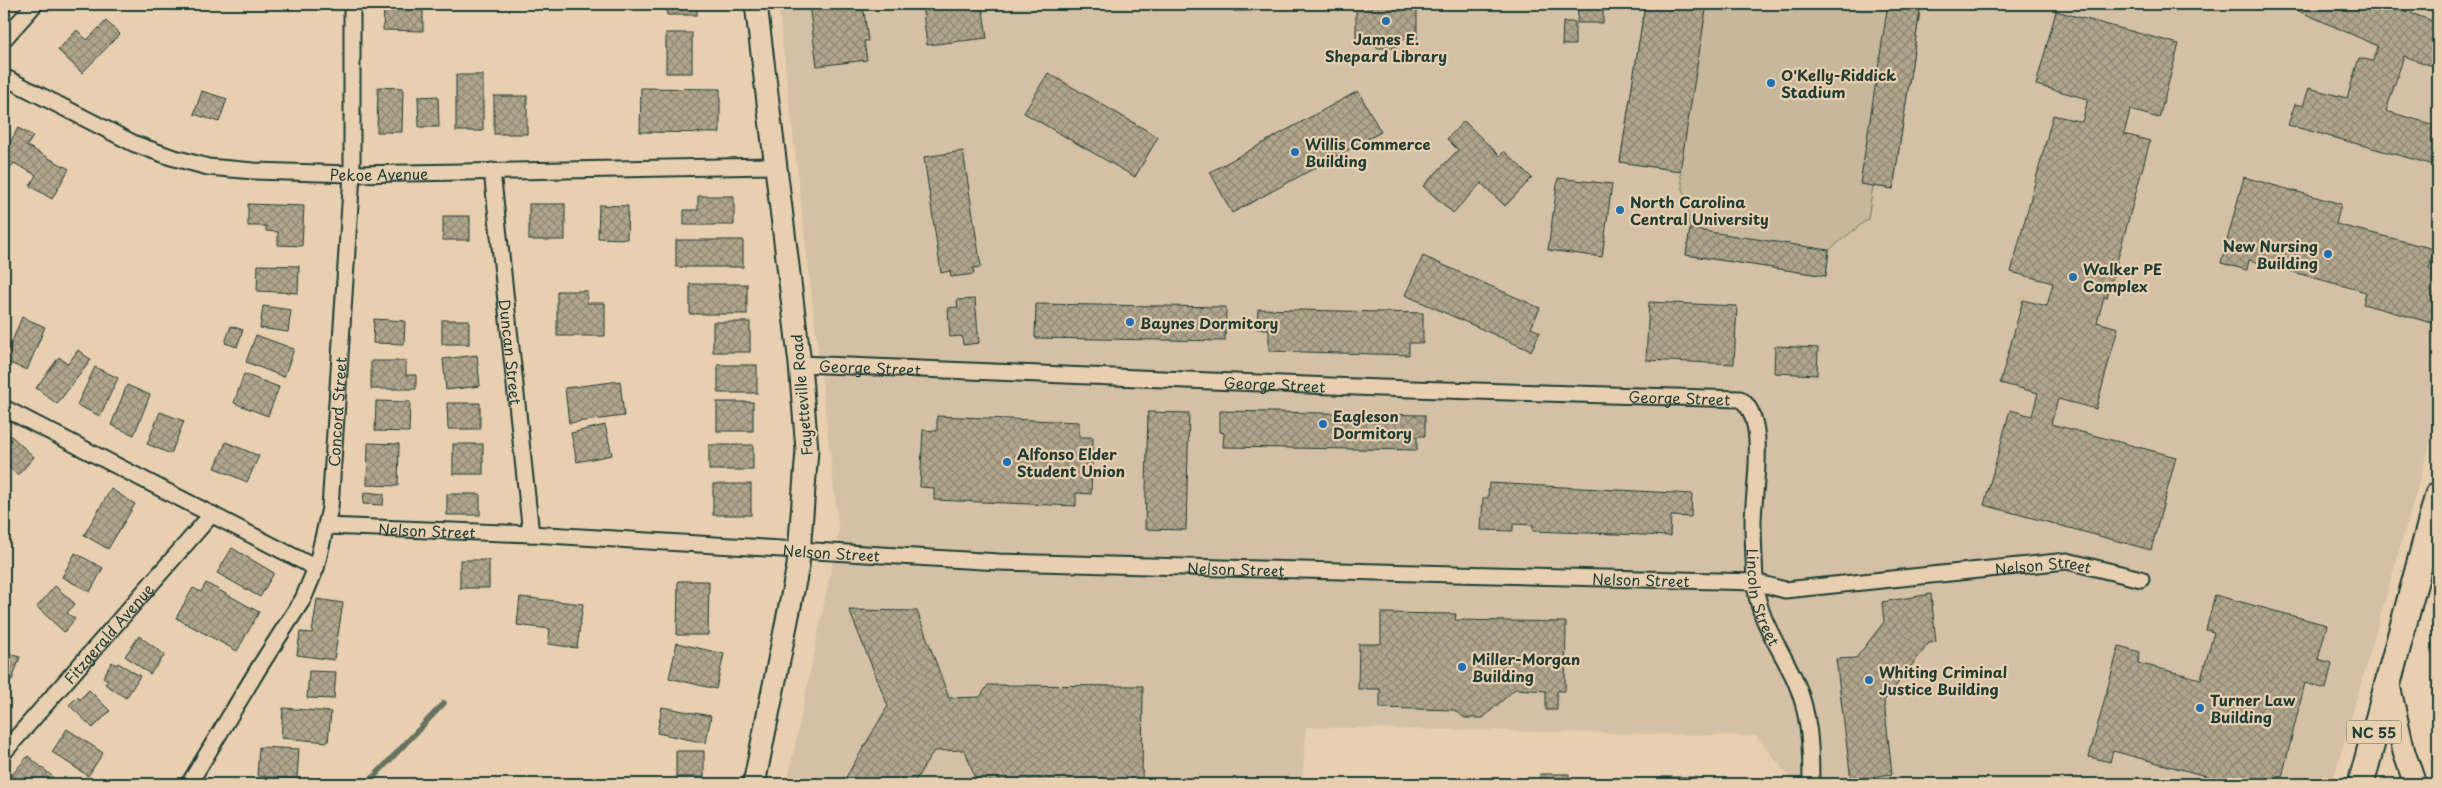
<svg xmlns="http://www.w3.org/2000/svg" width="2442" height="788" font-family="'Playpen Sans',sans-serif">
  <defs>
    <pattern id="building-cross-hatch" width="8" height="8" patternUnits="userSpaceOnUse" patternTransform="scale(1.25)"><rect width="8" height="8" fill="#b1a68d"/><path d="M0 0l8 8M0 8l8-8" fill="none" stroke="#8f8874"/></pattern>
  </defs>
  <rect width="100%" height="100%" fill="#e8cfb0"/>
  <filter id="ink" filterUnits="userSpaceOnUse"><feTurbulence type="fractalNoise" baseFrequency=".02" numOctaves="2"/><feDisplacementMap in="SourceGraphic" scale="10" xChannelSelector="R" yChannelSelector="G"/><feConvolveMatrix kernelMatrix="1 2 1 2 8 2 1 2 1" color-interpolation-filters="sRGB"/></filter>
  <g filter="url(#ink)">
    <polygon fill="#d4c0a4" points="778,4 2438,4 2438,416 2332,784 1795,784 1756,736 1306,727 1302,784 787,784 839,531"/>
    <polygon fill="#c7b79b" stroke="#737a68" points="1645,4 1921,4 1893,189 1873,186 1868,219 1829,250 1826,276 1686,255 1690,229 1680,171 1620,162"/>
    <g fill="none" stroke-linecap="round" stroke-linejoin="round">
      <polyline stroke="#687261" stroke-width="5.5" points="367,784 444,703"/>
    </g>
    <g fill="url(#building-cross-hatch)" stroke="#1f3d34">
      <polygon points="384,4 423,5 423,31 383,30"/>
      <polygon points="666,4 697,4 697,15 667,15"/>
      <polygon points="809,4 863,4 868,41 864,41 867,60 817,66"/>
      <polygon points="922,4 982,4 987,38 927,45"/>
      <rect x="1234" y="4" width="17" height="7"/>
      <polygon points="1356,4 1417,4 1417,39 1396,39 1396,48 1376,48 1376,40 1356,40"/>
      <polygon points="1561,4 1620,4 1620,11 1603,10 1603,23 1577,23 1578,10 1561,9"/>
      <polygon points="1645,4 1707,4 1680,171 1620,162"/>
      <polygon points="1888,4 1921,4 1893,189 1860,184"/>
      <polygon points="2283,4 2386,4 2438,23 2438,68 2404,56 2386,111 2438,126 2438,166 2288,125 2295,104 2303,106 2309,88 2347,98 2359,58 2373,61 2378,46"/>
      <polygon points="2056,11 2179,44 2159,118 2130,110 2124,134 2150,141 2107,298 2104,297 2097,322 2118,328 2096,409 2058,399 2051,424 2176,457 2151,550 1984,505 2010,410 2032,416 2038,393 2000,383 2023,300 2047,306 2053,283 2011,272 2053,115 2082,122 2088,99 2036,85"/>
      <polygon points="106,21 120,34 82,73 58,50 77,30 87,40"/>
      <polygon points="1563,22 1575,22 1575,45 1562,45"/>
      <rect x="666" y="33" width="26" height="40"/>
      <polygon points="1048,73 1158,137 1135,177 1024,113"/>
      <rect x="456" y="75" width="27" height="56"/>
      <polygon points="378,87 403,88 402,132 377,132"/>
      <polygon points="641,88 720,89 720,133 640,132"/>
      <polygon points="202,91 227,99 219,122 194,114"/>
      <polygon points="1358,91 1381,132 1232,213 1210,172"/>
      <polygon points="438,96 439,127 419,127 418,97"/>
      <rect x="494" y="96" width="33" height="38"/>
      <polygon points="1464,121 1500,156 1504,151 1532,178 1505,206 1481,183 1453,213 1423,186 1458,150 1447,139"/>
      <polygon points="18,128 33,136 27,146 69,169 52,199 30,186 36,175 14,163 11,167 4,163 4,153"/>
      <polygon points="963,151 981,267 973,268 974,274 951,277 950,271 941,273 924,157"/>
      <polygon points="2244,177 2341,204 2336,224 2434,249 2429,268 2438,271 2438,299 2432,323 2363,304 2366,292 2249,260 2247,270 2221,263"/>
      <polygon points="1558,178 1612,184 1602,257 1548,250"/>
      <polygon points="698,196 734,196 734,225 684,225 684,210 698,210"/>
      <polygon points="248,204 304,206 302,246 278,245 278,232 266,231 266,226 248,226"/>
      <rect x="529" y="204" width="36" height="36"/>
      <polygon points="599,205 628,206 627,239 598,238"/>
      <rect x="443" y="216" width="27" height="24"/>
      <polygon points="1690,229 1829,250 1826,276 1686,255"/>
      <rect x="676" y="240" width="67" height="27"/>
      <polygon points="1423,256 1540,308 1531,328 1540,332 1531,351 1405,295"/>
      <polygon points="258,265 299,266 298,293 257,291"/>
      <rect x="690" y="284" width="57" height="30"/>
      <polygon points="557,291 587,291 587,303 605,303 605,336 557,336"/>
      <polygon points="975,299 979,343 963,345 962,336 950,337 948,308 958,307 957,300"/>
      <polygon points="1649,302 1737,306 1734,364 1646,360"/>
      <polygon points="1036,304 1226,307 1225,341 1035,338"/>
      <polygon points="263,306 291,310 288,332 260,328"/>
      <polygon points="1258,309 1423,313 1423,343 1409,343 1409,355 1269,351 1269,329 1257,329"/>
      <polygon points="22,317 45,327 27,370 4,361"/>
      <polygon points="374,319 405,321 404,344 373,343"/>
      <rect x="442" y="320" width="27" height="24"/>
      <rect x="713" y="322" width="37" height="30"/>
      <polygon points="231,326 243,330 237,347 225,343"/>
      <polygon points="256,335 294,349 284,377 246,362"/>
      <polygon points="1775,346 1818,348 1817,375 1774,373"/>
      <polygon points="78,350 91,360 57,404 36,388 59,357 68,364"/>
      <polygon points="477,355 480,386 446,390 443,359"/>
      <polygon points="371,361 406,361 406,375 416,375 416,389 371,389"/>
      <rect x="718" y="365" width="39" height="28"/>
      <polygon points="95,367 118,378 100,416 77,405"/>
      <polygon points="244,374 279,387 268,416 234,403"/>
      <polygon points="620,381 624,416 569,423 565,388"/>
      <polygon points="127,385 150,395 134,435 111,425"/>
      <polygon points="376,401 410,402 409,432 375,431"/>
      <rect x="717" y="402" width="36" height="29"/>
      <polygon points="447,403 480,403 480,429 448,429"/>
      <polygon points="1220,411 1425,415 1425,436 1417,436 1417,450 1223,447 1224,433 1220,432"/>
      <polygon points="160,412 184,421 171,454 147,444"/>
      <polygon points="1148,412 1189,413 1186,530 1145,529"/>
      <polygon points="937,416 1079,422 1079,437 1093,437 1091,494 1076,493 1076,506 934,500 934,488 920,487 923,430 937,431"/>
      <polygon points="605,425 612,455 577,462 571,433"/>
      <polygon points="9,434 34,457 18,475 4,463 4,440"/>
      <polygon points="226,442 259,456 247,482 215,468"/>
      <polygon points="368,443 399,444 398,486 367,485"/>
      <rect x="453" y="444" width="30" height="30"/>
      <rect x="709" y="445" width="44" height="25"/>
      <polygon points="1489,483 1692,494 1691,517 1671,516 1670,536 1533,531 1533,525 1513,524 1513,531 1481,530 1483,498 1488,498"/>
      <rect x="713" y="484" width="38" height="31"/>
      <polygon points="111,489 135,504 108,549 84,535"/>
      <polygon points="364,492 384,494 383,505 363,504"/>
      <rect x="447" y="494" width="33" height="21"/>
      <polygon points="232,548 274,573 260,597 217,573"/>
      <polygon points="75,553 103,568 90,592 62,577"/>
      <rect x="460" y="560" width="29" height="28"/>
      <polygon points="678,581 709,581 708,635 677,635"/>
      <polygon points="206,583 259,612 237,651 176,618 193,588 201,592"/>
      <polygon points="55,586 75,604 67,613 75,619 64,632 37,607"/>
      <polygon points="1931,594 1936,642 1929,643 1884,701 1892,774 1851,780 1836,659 1856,658 1884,622 1882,602"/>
      <polygon points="2215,595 2327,625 2318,659 2332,663 2326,689 2305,683 2282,777 2279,776 2277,784 2208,784 2210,777 2113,751 2110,762 2089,757 2119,646 2140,652 2138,663 2201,679 2214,632 2206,630"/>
      <polygon points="520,597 583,604 577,648 548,644 550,629 517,625"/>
      <polygon points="317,599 343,603 334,660 297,655 300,632 312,633"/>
      <polygon points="849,610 917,611 949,698 980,697 988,685 1143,686 1142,784 977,784 965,750 934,751 913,784 842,784 888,706"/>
      <polygon points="1381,613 1456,614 1455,620 1566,622 1565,691 1557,691 1557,710 1546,710 1546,691 1515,689 1483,718 1465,718 1454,710 1380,708 1380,689 1358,689 1359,644 1381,644"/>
      <polygon points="139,636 165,655 150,674 125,656"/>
      <polygon points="677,643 724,654 716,689 669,678"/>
      <polygon points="4,652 20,657 12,680 4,678"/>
      <polygon points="112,662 117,665 118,663 140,676 126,698 105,684 108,680 103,677"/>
      <polygon points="309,671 336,672 334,699 307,698"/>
      <polygon points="89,690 110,711 93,728 69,705 77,697 80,699"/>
      <polygon points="662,707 711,716 706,743 657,733"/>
      <polygon points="283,708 331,712 328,742 281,738"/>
      <polygon points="67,729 103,753 88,776 52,752"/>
      <polygon points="259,747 299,749 297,779 257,776"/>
      <rect x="676" y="751" width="28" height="26"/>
      <polygon points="28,756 53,777 47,784 21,784 11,776"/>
      <rect x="1540" y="774" width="29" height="10"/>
      <rect x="1662" y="777" width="33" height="7"/>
      <rect x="1317" y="782" width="41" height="2"/>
    </g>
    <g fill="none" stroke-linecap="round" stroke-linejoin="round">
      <defs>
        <g id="street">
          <polyline points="4,39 35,4"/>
          <path id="s1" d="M4 77 135 144 171 157 208 167 254 171 352 174 775 166"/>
          <path id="s2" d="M492 171 531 534"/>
          <path id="s3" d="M800 364 1380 388 1740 399C1769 418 1753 491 1753 522 1753 541 1754 560 1755 579 1756 617 1780 647 1795 680 1810 713 1811 749 1811 784"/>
          <polyline points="4,408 316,568"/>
          <path id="s4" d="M326 526 531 534 999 562 1755 582 1785 590 2067 561 2141 579"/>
          <path id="s5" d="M4 752 212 514"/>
          <path id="s6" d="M189 784 260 666 303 599 316 568 330 508 352 174V4"/>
        </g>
        <g id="secondary">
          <polyline points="2388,681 2404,752 2415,784"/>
          <polyline points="754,784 798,566 807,450 800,364 756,4"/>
        </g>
        <polyline id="primary" points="2361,784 2438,495"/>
      </defs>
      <use href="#street" stroke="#1f3d34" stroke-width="19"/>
      <use href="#secondary" stroke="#1f3d34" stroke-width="25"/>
      <use href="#primary" stroke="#1f3d34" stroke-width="29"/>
      <use href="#street" stroke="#e8cfb0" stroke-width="15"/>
      <use href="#secondary" stroke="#e8cfb0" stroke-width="21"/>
      <use href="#primary" stroke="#e8cfb0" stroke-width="25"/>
    </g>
  </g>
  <g fill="#1f6fb2" stroke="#e8cfb0" stroke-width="2">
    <circle cx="1386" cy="21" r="5"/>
    <circle cx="1771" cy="83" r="5"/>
    <circle cx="1295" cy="152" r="5"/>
    <circle cx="1620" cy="210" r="5"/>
    <circle cx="2328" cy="254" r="5"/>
    <circle cx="2073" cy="277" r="5"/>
    <circle cx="1130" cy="322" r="5"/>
    <circle cx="1323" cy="424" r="5"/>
    <circle cx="1007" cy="462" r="5"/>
    <circle cx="1462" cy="667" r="5"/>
    <circle cx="1869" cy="680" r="5"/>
    <circle cx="2200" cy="708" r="5"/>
  </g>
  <g text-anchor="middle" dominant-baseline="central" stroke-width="4.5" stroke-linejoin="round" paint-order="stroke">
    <rect fill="#e8cfb0" stroke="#5b6959" stroke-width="1" x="2346.5" y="720.5" width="55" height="23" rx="4"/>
    <g font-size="14" font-weight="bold" fill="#1f3d34">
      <text x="2374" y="732">NC 55</text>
    </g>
    <g font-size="15" font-weight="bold" fill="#1f3d34" stroke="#e8cfb0" text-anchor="start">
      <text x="1386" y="38" text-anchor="middle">James E.<tspan x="1386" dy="17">Shepard Library</tspan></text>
      <text x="1781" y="74">O'Kelly-Riddick<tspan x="1781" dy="17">Stadium</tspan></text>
      <text x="1305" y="143">Willis Commerce<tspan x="1305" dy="17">Building</tspan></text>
      <text x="1630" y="201">North Carolina<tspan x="1630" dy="17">Central University</tspan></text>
      <text x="2318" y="245" text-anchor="end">New Nursing<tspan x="2318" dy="17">Building</tspan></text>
      <text x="2083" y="268">Walker PE<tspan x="2083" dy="17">Complex</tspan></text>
      <text x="1140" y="322">Baynes Dormitory</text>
      <text x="1333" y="415">Eagleson<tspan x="1333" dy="17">Dormitory</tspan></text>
      <text x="1017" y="453">Alfonso Elder<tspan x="1017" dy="17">Student Union</tspan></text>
      <text x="1472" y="658">Miller-Morgan<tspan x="1472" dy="17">Building</tspan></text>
      <text x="1879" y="671">Whiting Criminal<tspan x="1879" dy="17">Justice Building</tspan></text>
      <text x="2210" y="699">Turner Law<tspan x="2210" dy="17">Building</tspan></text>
    </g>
    <g font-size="15" fill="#1f3d34" stroke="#e8cfb0">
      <text stroke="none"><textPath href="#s1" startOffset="395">Pekoe Avenue</textPath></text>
      <text stroke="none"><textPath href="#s2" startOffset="182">Duncan Street</textPath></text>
      <text stroke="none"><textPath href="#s3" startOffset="70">George Street</textPath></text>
      <text stroke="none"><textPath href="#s3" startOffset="475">George Street</textPath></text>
      <text transform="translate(801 395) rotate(-95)">Fayetteville Road</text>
      <text stroke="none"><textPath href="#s3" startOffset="880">George Street</textPath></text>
      <text stroke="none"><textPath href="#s6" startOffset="409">Concord Street</textPath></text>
      <text stroke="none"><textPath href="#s4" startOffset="101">Nelson Street</textPath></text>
      <text stroke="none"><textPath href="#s4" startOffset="506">Nelson Street</textPath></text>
      <text stroke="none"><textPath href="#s4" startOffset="911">Nelson Street</textPath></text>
      <text stroke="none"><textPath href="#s4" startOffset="1721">Nelson Street</textPath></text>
      <text stroke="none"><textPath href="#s4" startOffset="1316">Nelson Street</textPath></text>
      <text stroke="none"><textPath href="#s3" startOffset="1145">Lincoln Street</textPath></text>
      <text stroke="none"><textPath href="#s5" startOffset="158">Fitzgerald Avenue</textPath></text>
    </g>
  </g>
  <rect width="2442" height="788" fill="none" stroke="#e8cfb0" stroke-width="20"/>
  <rect x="10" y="10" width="2422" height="768" fill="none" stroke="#1f3d34" stroke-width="2" filter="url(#ink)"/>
</svg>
